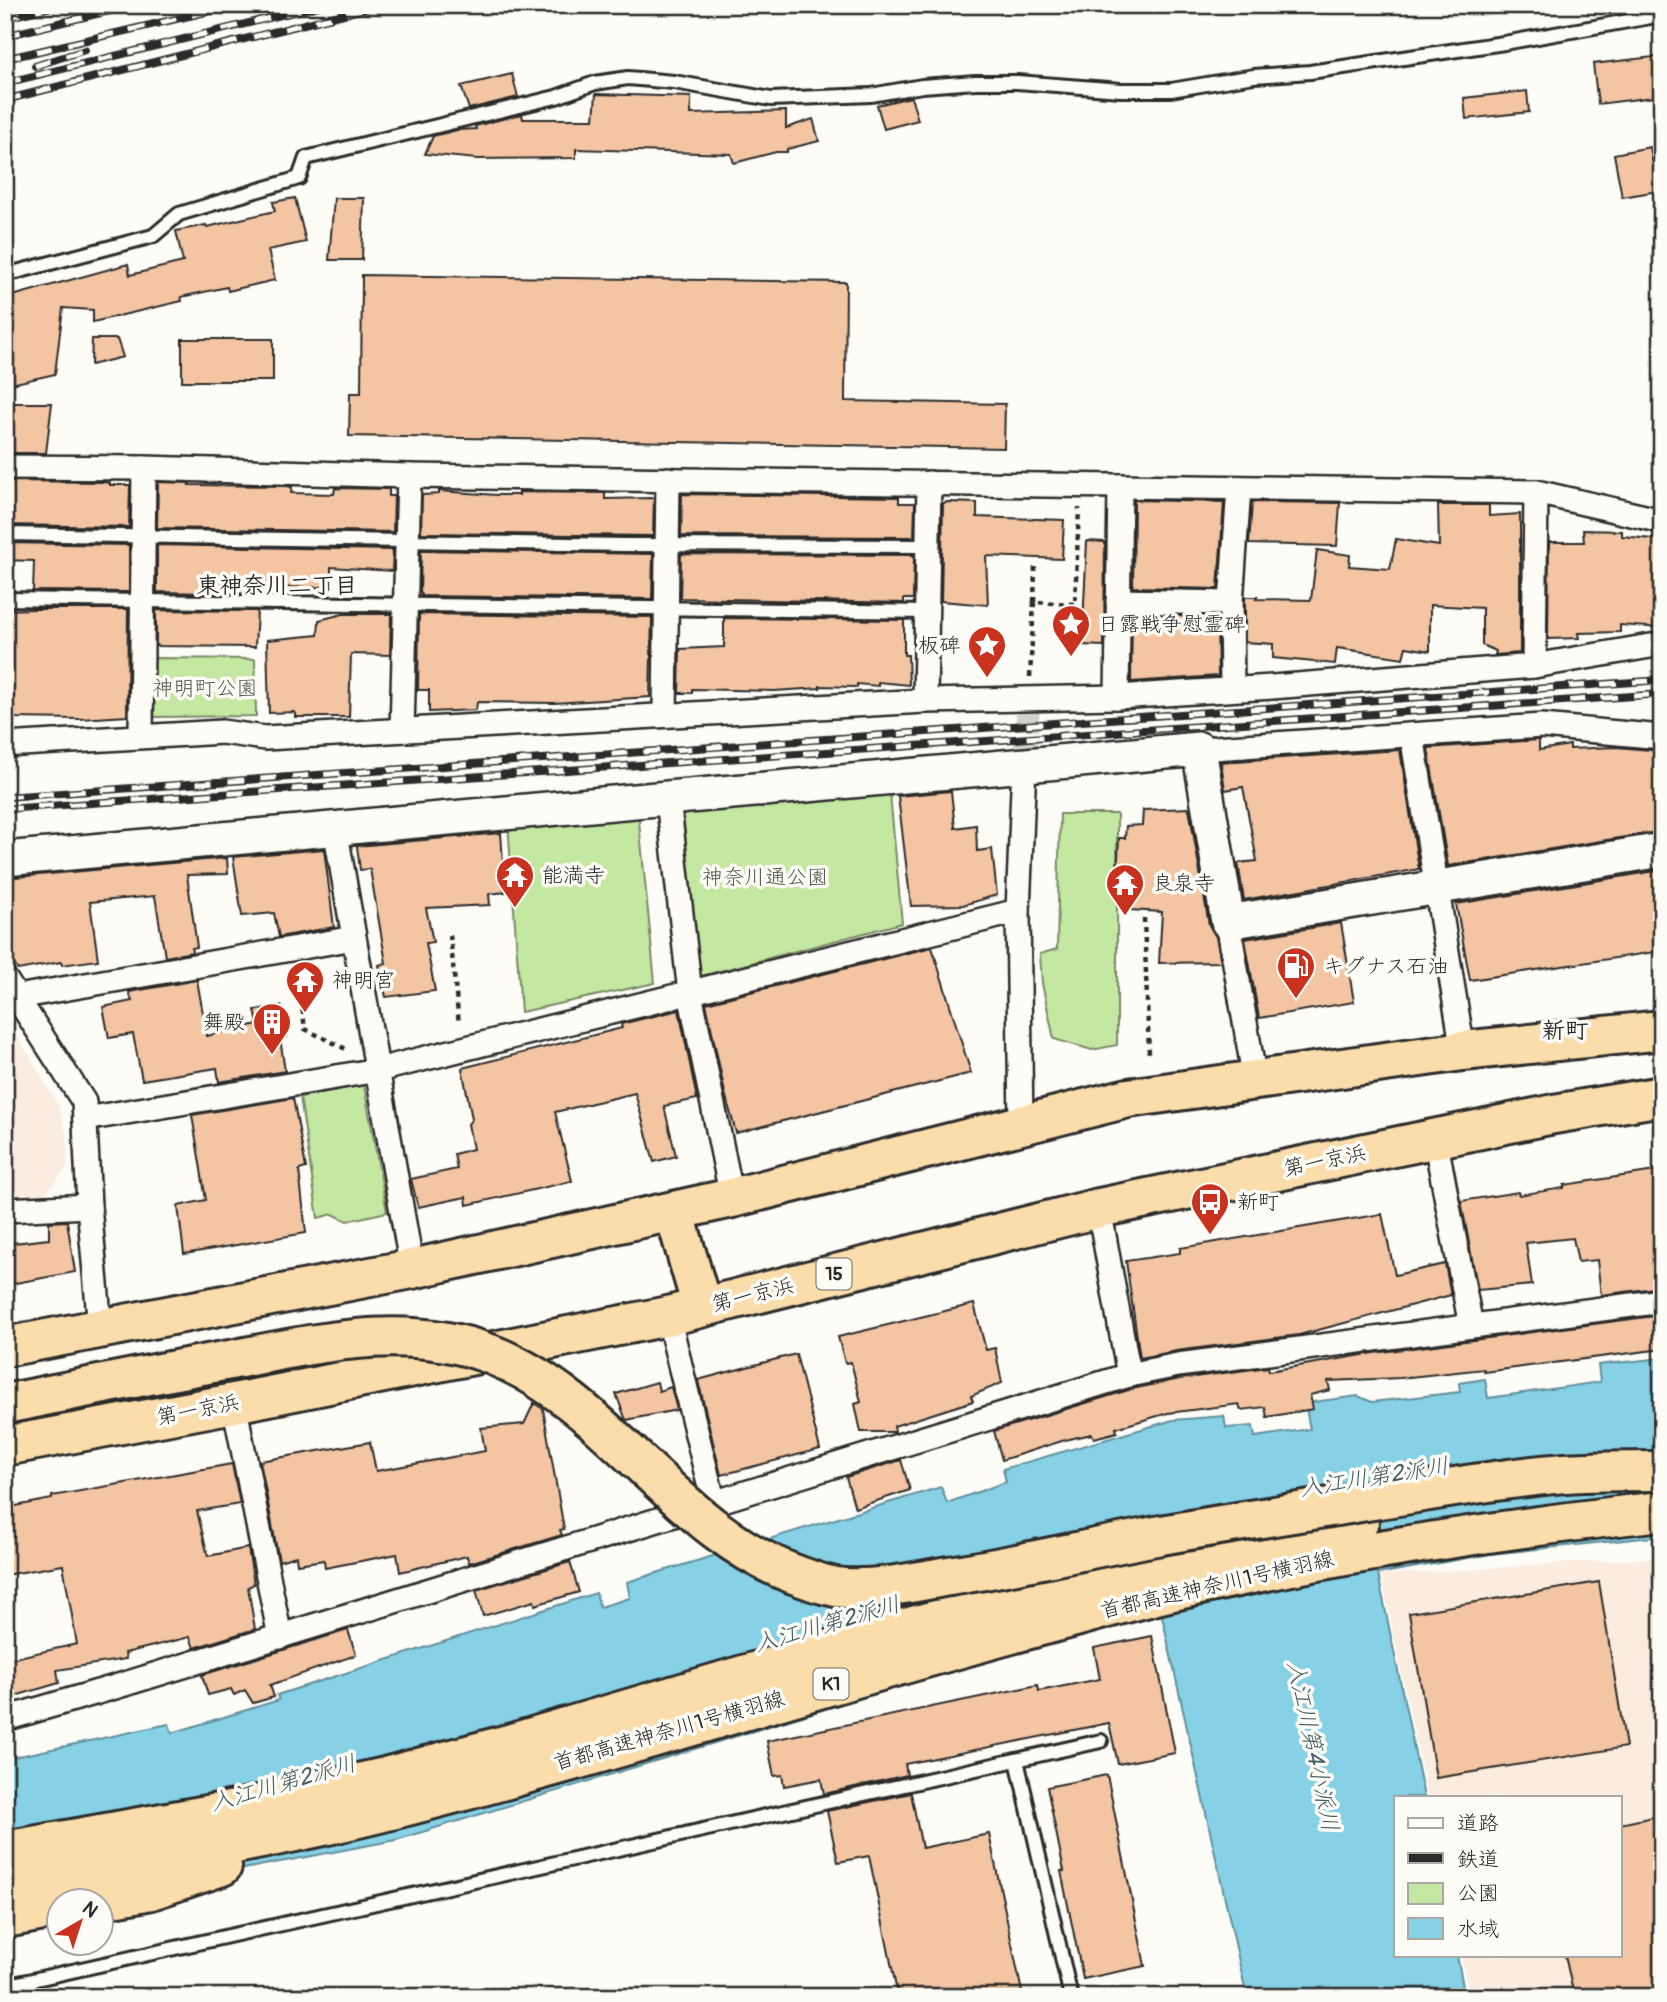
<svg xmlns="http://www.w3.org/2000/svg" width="1667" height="2002" font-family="Pangolin,'Klee One',sans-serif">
  <rect width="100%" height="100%" fill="#fdfcf7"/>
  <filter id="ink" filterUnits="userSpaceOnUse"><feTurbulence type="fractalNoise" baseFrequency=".0143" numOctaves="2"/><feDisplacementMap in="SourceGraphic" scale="14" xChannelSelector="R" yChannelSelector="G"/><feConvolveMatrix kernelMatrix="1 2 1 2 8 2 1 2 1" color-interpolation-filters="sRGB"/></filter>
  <g filter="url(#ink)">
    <g fill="#faecde">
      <polygon points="5,1016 59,1106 67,1138 67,1168 44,1195 5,1197"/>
      <polygon points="1662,1557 1662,1997 1470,1997 1461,1955 1620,1955 1620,1797 1428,1797 1381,1575"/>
    </g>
    <g fill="#c4e7a1" stroke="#788966" stroke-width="2">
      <polygon points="154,658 255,659 256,716 154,717"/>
      <polygon points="889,783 902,923 697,977 678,818 687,806"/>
      <polygon points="638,811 655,983 521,1012 508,822"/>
      <polygon points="1060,814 1117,814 1117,1045 1092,1050 1054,1039 1042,983 1040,954 1057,949"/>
      <polygon points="364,1085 387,1212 347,1221 333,1214 318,1218 300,1097"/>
    </g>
    <polygon fill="#86d1e6" stroke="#628f9b" stroke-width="2" points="1662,1358 1662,1536 1490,1554 1378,1574 1424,1797 1396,1797 1396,1955 1457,1955 1465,1997 1247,1997 1160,1607 396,1840 186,1880 102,1901 60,1900 5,1924 5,1759 169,1724 172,1733 279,1700 277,1695 596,1593 600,1607 630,1598 627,1582 941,1487 947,1503 1006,1482 1003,1469 1173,1420 1224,1416 1226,1428 1253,1426 1255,1437 1310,1429 1305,1403 1358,1396 1372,1402 1460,1392 1459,1383 1485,1379 1488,1398 1600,1382 1598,1365"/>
    <g fill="#f3c5a2" stroke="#2b2b2b" stroke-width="2">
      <polygon points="1662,56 1662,96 1598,104 1593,64"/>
      <polygon points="512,74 518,97 469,109 461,86"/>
      <polygon points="1527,91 1529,112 1466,119 1464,98"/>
      <polygon points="596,94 691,97 691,114 786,111 786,128 813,119 819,141 787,149 787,152 776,152 734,163 731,154 576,149 576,158 477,159 425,154 433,136 457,130 476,129 475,126 522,114 523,119 594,119"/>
      <polygon points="911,97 918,120 884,129 877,105"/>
      <polygon points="1650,147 1658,191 1622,197 1614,154"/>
      <polygon points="295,198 306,242 268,250 275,280 228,291 227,287 181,297 182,301 93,322 93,310 63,308 55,374 7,385 5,298 128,264 130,275 183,262 176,231 206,225 207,227 275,211 273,202"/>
      <polygon points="334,198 364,198 362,260 329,260"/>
      <polygon points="362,275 846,282 845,401 1005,404 1004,448 349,436 350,393 361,393"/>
      <polygon points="92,339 117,339 123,357 91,365"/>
      <rect x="182" y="339" width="91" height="42"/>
      <polygon points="8,403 52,403 46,453 9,453"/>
      <polygon points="9,481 103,482 110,483 110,485 130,485 129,527 5,525 5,484 9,484"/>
      <polygon points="158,482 190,483 189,485 286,486 292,487 291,493 334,494 335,488 389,489 389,496 394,496 393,532 157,528"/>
      <polygon points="439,491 497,495 519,495 519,492 605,493 605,499 654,498 653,536 421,533 422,495 439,494"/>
      <polygon points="682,494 899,497 899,503 915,503 914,537 681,536"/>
      <polygon points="1134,500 1224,502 1218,589 1133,587"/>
      <polygon points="947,502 977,503 977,517 1064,520 1062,559 986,556 988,605 941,601 943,503"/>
      <polygon points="1252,502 1340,503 1337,546 1249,544"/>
      <polygon points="1438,505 1489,505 1489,516 1520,514 1520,653 1495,655 1496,651 1482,645 1482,608 1430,605 1430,651 1406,647 1403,658 1337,648 1335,664 1273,658 1273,644 1245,642 1245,597 1257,597 1256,599 1311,600 1317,550 1350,555 1349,566 1390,569 1396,539 1439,546"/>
      <polygon points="1583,530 1622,531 1622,536 1662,540 1662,628 1620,625 1620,632 1578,633 1579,638 1548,639 1549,542 1584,542"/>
      <polygon points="1087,541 1105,542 1104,646 1082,645"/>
      <polygon points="5,543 129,545 129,592 33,591 34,561 5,560"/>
      <polygon points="157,545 393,550 392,571 331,567 331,587 257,588 257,594 157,592"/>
      <polygon points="421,550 653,554 652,599 420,596 422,595 420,591"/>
      <polygon points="681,554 914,555 913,599 904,599 904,603 680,598"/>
      <polygon points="33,609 128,609 127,716 80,719 9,718 5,610"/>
      <polygon points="156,610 257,611 255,647 156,646"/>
      <polygon points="343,614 391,614 390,655 351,654 349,717 295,717 295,712 269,713 267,640 318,635 319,620"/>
      <polygon points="419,614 652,617 650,697 554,703 477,702 476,710 429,712 429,690 418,690"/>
      <polygon points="1132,615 1217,617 1218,676 1131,682"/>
      <polygon points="724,618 904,620 904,655 908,655 909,685 878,682 878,686 857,684 857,687 820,686 820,688 774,691 692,689 692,693 679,693 680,649 724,647"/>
      <polygon points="1539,740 1539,750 1570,745 1570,749 1616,747 1662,751 1662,831 1448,866 1428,748"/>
      <polygon points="1400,750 1419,869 1244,900 1238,863 1257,861 1243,787 1225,790 1221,762"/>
      <polygon points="951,791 955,828 976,825 977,851 992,849 997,895 963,905 911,906 898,796"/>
      <polygon points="1189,808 1209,925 1216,937 1221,962 1159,963 1162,912 1130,910 1130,899 1116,898 1119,838 1125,838 1126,826 1142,825 1143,810"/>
      <polygon points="501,833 505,892 489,894 490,905 426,908 433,942 426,943 435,991 386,997 379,965 386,963 370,869 360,870 357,846"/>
      <polygon points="324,849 334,927 279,937 274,913 242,916 233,857"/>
      <polygon points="227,858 228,874 187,875 197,947 192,948 192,952 165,957 155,896 90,902 98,960 62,965 61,962 18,970 5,951 5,878"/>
      <polygon points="1662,870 1662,951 1470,980 1456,904"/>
      <polygon points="1341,923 1354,1002 1259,1018 1245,939"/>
      <polygon points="932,947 971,1073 736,1133 725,1093 706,1003"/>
      <polygon points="197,980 207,1036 258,1024 255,1010 281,1006 286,1037 280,1038 285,1071 219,1082 217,1068 142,1080 133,1034 109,1038 103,1007 132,1001 129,992"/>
      <polygon points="679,1010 697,1099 664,1106 676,1156 654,1162 635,1093 555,1112 572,1181 467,1205 466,1197 418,1207 411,1179 457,1169 454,1154 473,1149 468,1124 472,1119 462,1068 622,1028 621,1024"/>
      <polygon points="293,1098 306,1168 299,1170 306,1233 184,1254 178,1206 206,1200 192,1115"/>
      <polygon points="1662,1170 1662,1287 1601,1295 1597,1260 1578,1262 1573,1238 1526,1243 1532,1285 1478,1290 1461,1201 1518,1192 1519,1195 1564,1188 1564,1185"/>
      <polygon points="1382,1214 1395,1275 1445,1264 1451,1295 1299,1335 1176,1351 1140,1358 1126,1261 1180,1253 1180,1248"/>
      <polygon points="67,1221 75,1272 5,1285 5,1244 49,1239 49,1222"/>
      <polygon points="974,1304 986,1350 995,1348 1002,1383 971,1396 973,1401 894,1426 895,1432 861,1432 855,1404 861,1402 851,1362 845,1363 838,1337"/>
      <polygon points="1662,1315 1662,1349 1484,1372 1484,1369 1400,1378 1328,1381 1330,1390 1310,1395 1313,1409 1267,1417 1265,1407 1241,1410 1239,1404 1168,1413 1116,1428 1117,1432 1094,1438 1092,1434 1065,1440 1002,1460 994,1431 1132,1389 1180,1379 1268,1367 1269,1371 1374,1353"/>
      <polygon points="796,1354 820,1449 721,1475 698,1380"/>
      <polygon points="657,1382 659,1391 671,1387 677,1410 626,1420 616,1394"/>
      <polygon points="534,1403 543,1409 564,1529 560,1530 562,1535 469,1563 467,1556 400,1572 397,1554 325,1568 324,1560 297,1564 296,1556 279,1561 260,1461 370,1442 376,1471 485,1451 481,1428 524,1424"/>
      <polygon points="901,1460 910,1490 855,1508 846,1477"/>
      <polygon points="232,1464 240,1504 197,1511 208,1556 248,1548 254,1584 248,1587 255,1629 194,1648 190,1637 125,1653 126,1659 57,1670 59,1683 5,1699 5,1660 77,1644 63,1565 5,1575 5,1508 52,1499 52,1496"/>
      <polygon points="570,1562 579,1592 535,1605 534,1601 483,1616 476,1590"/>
      <polygon points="1599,1582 1626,1747 1436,1778 1409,1613"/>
      <polygon points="348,1630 356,1655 270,1685 274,1697 253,1703 245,1690 234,1695 231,1689 208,1695 202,1675"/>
      <polygon points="1152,1636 1175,1753 1118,1764 1109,1723 905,1764 907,1775 824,1794 821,1779 784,1786 782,1775 774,1776 767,1741 1038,1685 1039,1691 1100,1679 1094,1648"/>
      <polygon points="1107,1775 1145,1966 1083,1979 1061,1871 1064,1871 1047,1787"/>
      <polygon points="911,1793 922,1848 989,1834 1023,1997 898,1997 869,1856 838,1862 827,1811"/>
      <polygon points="1662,1815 1662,1997 1574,1997 1565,1955 1620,1955 1620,1824"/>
    </g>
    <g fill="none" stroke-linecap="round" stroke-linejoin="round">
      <polyline stroke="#d3d2ce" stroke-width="23" stroke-dasharray="23 11" stroke-linecap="butt" points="1024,764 1029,699"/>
      <defs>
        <g id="lane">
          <polyline points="5,275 153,236 179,214 299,178 306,158 556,97 595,83 628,78 674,82 771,99 871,95 922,86 976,82 1017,82 1121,90 1171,90 1254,76 1310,72 1504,43 1662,15"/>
          <polyline points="5,534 624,545 928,546"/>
          <polyline points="5,599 927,612"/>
          <polyline points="1017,1760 1071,1997"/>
          <polyline points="5,1986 1101,1741"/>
        </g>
        <g id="street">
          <polyline points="5,467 144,468 409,476 1536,492 1662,521"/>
          <polyline points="1118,601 1231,603"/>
          <polyline points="1534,666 1536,492"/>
          <polyline points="1232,689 1231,603 1239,488"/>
          <polyline points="1117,697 1120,486"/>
          <polyline points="925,701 929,483"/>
          <polyline points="665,715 668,479"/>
          <polyline points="402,730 409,476"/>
          <polyline points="141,735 144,468"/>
          <polyline points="1412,735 1463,1051"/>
          <polyline points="5,745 222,732 265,738 925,701 1117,697 1272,687 1534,666 1662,644"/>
          <polyline points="1199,749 1542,726 1662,737"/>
          <polyline points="668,799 690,993 732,1198"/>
          <polyline points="335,828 412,1269"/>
          <polyline points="1228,922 1255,1081"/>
          <polyline points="5,979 84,1102 89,1206 100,1328"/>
          <polyline points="17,997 354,938"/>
          <polyline points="85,1119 378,1070 1018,911"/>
          <polyline points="1021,1127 1018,911 1024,764"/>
          <polyline points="1435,1138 1471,1326"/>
          <polyline points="1099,1208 1129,1375"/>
          <polyline points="5,1210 89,1206"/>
          <polyline points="668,1316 714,1504"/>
          <polyline points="234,1403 280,1637"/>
          <polyline points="5,1719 115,1687 1129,1375 1178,1365 1662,1301"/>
        </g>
        <polyline id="secondary" points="5,859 1199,749 1228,922 1662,850"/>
        <g id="highway">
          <polyline points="674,1211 702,1307"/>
          <polyline points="5,1347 412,1269 732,1198 1128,1098 1463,1051 1662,1030"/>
          <polyline points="5,1446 234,1403 668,1316 1099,1208 1554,1114 1662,1096"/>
          <polyline points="5,1851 241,1809 381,1778 512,1743 883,1634 1163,1559 1359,1521"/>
          <path d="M5 1886C134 1862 264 1842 391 1810 609 1755 823 1684 1041 1626 1085 1615 1129 1601 1173 1591 1334 1554 1498 1529 1662 1511"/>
          <polyline points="97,1900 151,1890 222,1866"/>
          <polyline points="5,1918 60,1908"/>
        </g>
      </defs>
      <use href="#lane" stroke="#2b2b2b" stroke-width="18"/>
      <use href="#street" stroke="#2b2b2b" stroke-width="28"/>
      <use href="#secondary" stroke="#2b2b2b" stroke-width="38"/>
      <use href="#highway" stroke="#2b2b2b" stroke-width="44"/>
      <g stroke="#2b2b2b" stroke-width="4.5" stroke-dasharray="5 5" stroke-linecap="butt">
        <polyline points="1034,602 1035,567"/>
        <polyline points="1030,677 1034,602 1075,604 1079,508"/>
        <polyline points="1144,918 1149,1055"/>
        <polyline points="450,935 459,1024"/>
        <polyline points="301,999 305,1029 346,1049"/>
      </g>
      <use href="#lane" stroke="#fdfcf7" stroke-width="12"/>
      <use href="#street" stroke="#fdfcf7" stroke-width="23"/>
      <use href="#secondary" stroke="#fdfcf7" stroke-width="33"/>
      <use href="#highway" stroke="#faddab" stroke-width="38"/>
      <defs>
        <g id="rail">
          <polyline points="5,18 59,5"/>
          <polyline points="5,36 134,5"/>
          <polyline points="5,59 236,5"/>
          <polyline points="35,66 85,50"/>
          <polyline points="5,83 322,5"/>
          <polyline points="5,100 379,5"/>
          <polyline points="5,797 1662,680"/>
          <polyline points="5,809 1662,694"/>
        </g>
      </defs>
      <use href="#rail" stroke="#2b2b2b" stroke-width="8"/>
      <use href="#rail" stroke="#fdfcf7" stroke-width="5" stroke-dasharray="16" stroke-linecap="butt"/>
      <defs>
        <path id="highway-bridge" d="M5 1404C80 1389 155 1373 230 1360 315 1344 405 1321 490 1354 612 1401 677 1535 802 1577 815 1582 830 1587 844 1588 880 1590 914 1582 949 1576 1019 1565 1087 1549 1156 1536 1228 1523 1301 1512 1373 1500 1437 1490 1501 1478 1565 1473 1597 1471 1630 1471 1662 1471"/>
      </defs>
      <use href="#highway-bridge" stroke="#2b2b2b" stroke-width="44" stroke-linecap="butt"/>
      <use href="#highway-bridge" stroke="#faddab" stroke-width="38"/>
    </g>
  </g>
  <defs>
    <symbol id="sight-pin" viewBox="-11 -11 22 30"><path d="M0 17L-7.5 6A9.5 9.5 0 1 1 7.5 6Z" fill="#c8321e" stroke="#fdfcf7"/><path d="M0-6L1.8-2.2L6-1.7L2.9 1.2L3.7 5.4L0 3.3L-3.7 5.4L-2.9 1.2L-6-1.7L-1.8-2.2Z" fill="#fff"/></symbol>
    <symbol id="temple-pin" viewBox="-11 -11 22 30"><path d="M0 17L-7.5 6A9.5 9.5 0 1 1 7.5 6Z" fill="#c8321e" stroke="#fdfcf7"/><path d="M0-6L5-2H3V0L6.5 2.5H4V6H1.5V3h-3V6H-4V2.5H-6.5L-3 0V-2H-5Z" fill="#fff"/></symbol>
    <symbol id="fuel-pin" viewBox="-11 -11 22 30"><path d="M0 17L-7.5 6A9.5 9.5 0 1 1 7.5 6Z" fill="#c8321e" stroke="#fdfcf7"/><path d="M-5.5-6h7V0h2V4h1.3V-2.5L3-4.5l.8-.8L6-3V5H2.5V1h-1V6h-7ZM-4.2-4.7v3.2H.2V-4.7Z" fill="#fff"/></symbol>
    <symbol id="building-pin" viewBox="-11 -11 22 30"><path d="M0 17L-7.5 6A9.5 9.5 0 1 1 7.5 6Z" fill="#c8321e" stroke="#fdfcf7"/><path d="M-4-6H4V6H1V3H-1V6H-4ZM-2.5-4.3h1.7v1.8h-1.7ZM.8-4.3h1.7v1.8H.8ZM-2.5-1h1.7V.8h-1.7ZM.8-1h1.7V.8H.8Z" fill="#fff"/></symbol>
    <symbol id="bus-pin" viewBox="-11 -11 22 30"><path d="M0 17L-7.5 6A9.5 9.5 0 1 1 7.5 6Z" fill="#c8321e" stroke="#fdfcf7"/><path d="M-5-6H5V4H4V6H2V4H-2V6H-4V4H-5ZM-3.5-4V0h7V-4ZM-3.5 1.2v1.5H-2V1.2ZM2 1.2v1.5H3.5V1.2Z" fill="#fff"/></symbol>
  </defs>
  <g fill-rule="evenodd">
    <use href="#sight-pin" x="1049" y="602" width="44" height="60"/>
    <use href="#sight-pin" x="965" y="623" width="44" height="60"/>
    <use href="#temple-pin" x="493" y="853" width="44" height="60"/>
    <use href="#temple-pin" x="1103" y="861" width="44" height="60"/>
    <use href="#fuel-pin" x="1274" y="944" width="44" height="60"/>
    <use href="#temple-pin" x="283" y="958" width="44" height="60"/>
    <use href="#building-pin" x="250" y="1000" width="44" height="60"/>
    <use href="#bus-pin" x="1188" y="1180" width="44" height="60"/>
  </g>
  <g text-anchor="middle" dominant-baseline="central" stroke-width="7" stroke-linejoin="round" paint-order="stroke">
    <g fill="#fdfcf7" stroke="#6a6a68" stroke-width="2">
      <rect x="816.5" y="1258.5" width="35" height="31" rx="5"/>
      <rect x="813.5" y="1668.5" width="35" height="31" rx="5"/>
    </g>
    <g font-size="19" font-weight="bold" fill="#2b2b2b">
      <text x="834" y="1274">15</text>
      <text x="831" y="1684">K1</text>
    </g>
    <g font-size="21" fill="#2b2b2b" stroke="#fdfcf7" text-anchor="start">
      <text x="1098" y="624">日露戦争慰霊碑</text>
      <text x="960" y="645" text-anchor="end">板碑</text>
      <text x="542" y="875">能満寺</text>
      <text x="1152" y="883">良泉寺</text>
      <text x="1323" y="966">キグナス石油</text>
      <text x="332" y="980">神明宮</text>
      <text x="245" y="1022" text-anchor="end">舞殿</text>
      <text x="1237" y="1202">新町</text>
    </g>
    <g font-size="21" fill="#515a48" stroke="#fdfcf7">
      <text x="205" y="688">神明町公園</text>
      <text x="765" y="877">神奈川通公園</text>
    </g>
    <g font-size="21" fill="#2b2b2b" stroke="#fdfcf7">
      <text transform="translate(1325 1161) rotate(-12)">第一京浜</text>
      <text transform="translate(753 1295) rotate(-14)">第一京浜</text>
      <text transform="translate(198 1410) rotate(-11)">第一京浜</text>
      <text transform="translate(1217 1585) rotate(-13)">首都高速神奈川1号横羽線</text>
      <text transform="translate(669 1731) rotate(-16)">首都高速神奈川1号横羽線</text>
    </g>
    <g font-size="23" font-weight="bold" fill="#2b2b2b" stroke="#fdfcf7">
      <text x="277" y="585">東神奈川二丁目</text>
      <text x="1565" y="1030">新町</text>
    </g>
    <g font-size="23" font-style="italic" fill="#465d63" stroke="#fdfcf7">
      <text transform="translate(1374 1477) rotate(-9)">入江川第2派川</text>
      <text transform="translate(827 1624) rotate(-16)">入江川第2派川</text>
      <text transform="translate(1313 1746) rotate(78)">入江川第4小派川</text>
      <text transform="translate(283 1783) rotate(-16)">入江川第2派川</text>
    </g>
  </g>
  <rect width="1667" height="2002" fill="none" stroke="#fdfcf7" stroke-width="28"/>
  <rect x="14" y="14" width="1639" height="1974" fill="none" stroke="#2b2b2b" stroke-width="2.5" filter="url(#ink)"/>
  <rect x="1394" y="1796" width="228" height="161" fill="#fdfcf7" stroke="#a9a8a5" stroke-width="2"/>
  <rect x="1408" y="1818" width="35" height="10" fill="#fdfcf7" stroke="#a9a8a5" stroke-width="2"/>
  <text x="1457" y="1830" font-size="21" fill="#2b2b2b">道路</text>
  <rect x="1408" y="1853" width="35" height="10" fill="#2b2b2b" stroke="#a9a8a5" stroke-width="2"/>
  <text x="1457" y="1866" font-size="21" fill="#2b2b2b">鉄道</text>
  <rect x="1408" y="1883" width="35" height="21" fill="#c4e7a1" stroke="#a9a8a5" stroke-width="2"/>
  <text x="1457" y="1900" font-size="21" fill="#2b2b2b">公園</text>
  <rect x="1408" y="1918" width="35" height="21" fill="#86d1e6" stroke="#a9a8a5" stroke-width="2"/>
  <text x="1457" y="1936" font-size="21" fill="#2b2b2b">水域</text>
  <g transform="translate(80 1922) rotate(39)"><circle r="33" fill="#fdfcf7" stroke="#a9a8a5" stroke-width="2"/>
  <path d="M0-5L12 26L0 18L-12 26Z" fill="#c8321e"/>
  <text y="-10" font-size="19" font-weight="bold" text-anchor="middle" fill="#2b2b2b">N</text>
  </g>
</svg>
